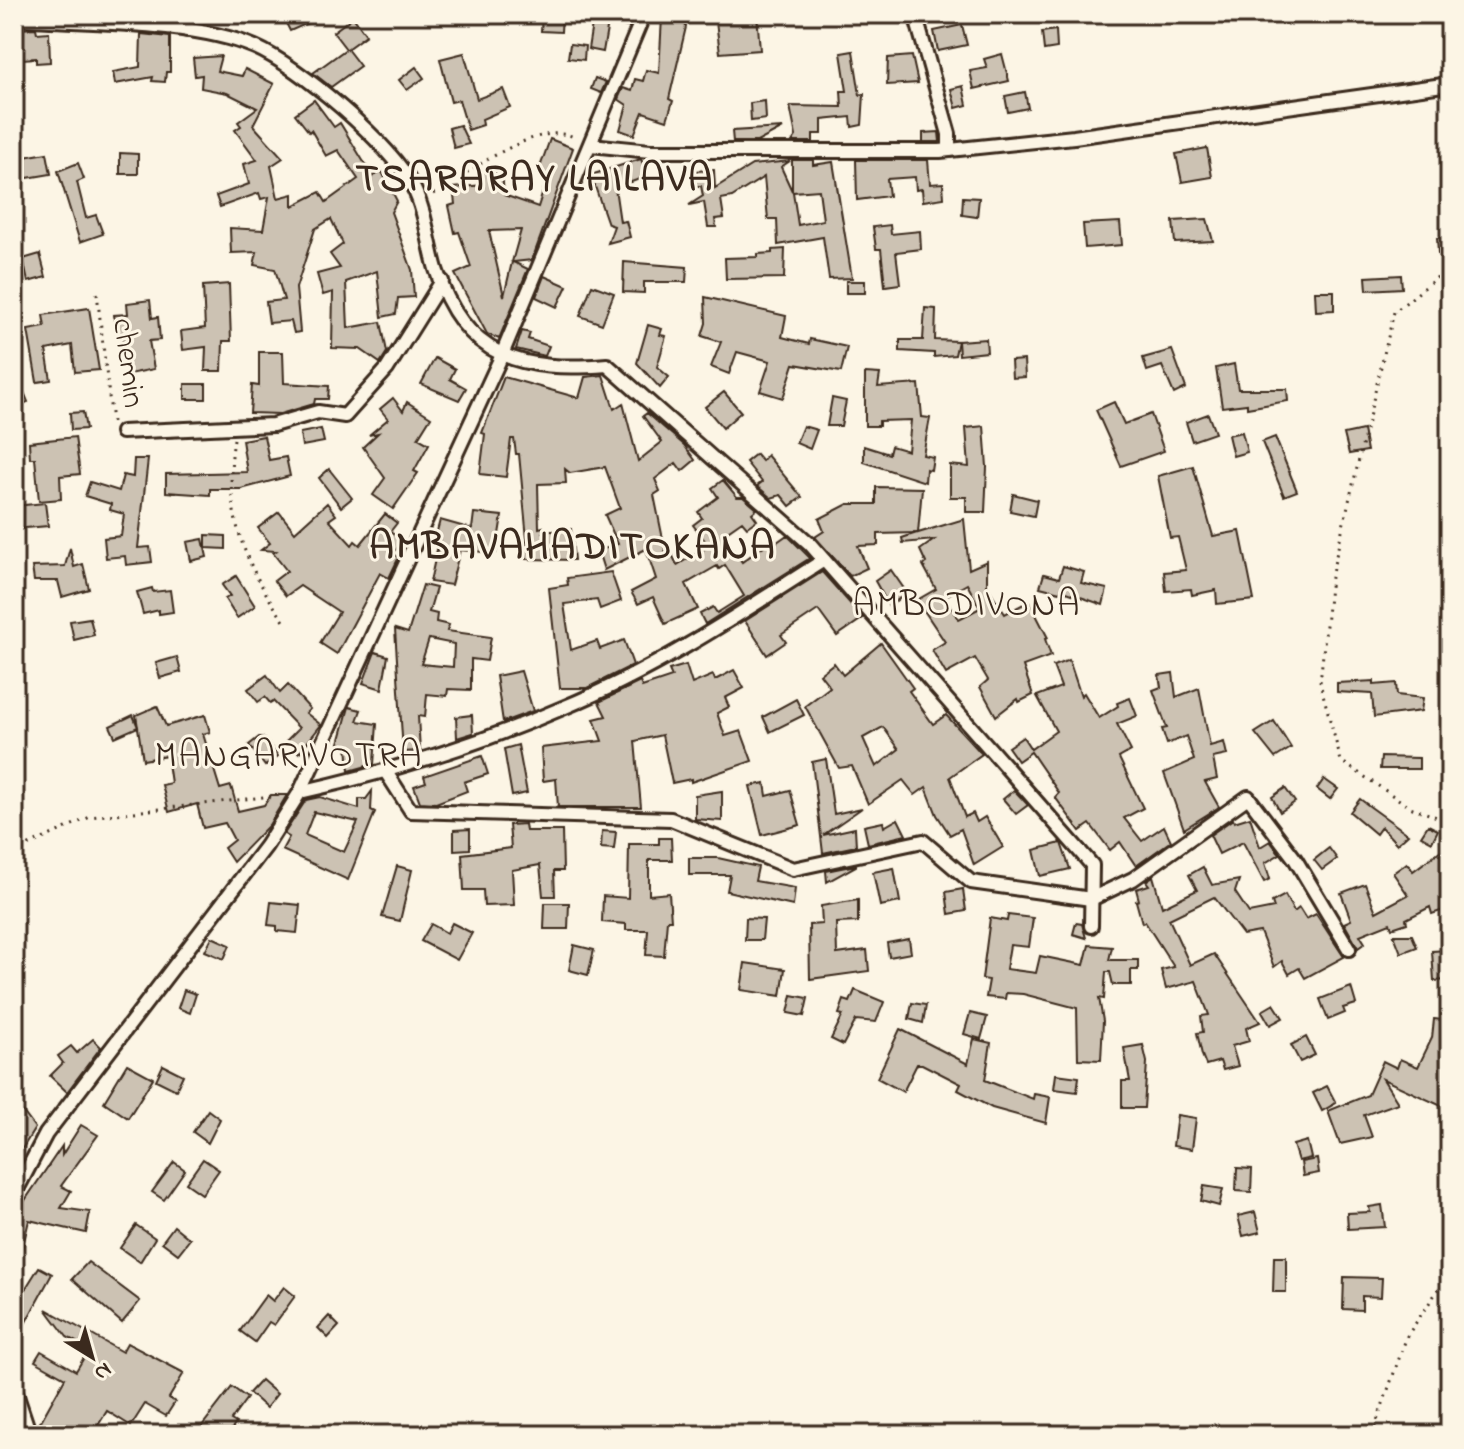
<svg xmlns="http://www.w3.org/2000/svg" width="1464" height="1449" font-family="'Indie Flower',sans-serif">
  <rect width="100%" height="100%" fill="#fcf5e5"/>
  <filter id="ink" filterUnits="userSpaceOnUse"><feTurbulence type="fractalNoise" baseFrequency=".0125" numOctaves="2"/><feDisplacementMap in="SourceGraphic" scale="16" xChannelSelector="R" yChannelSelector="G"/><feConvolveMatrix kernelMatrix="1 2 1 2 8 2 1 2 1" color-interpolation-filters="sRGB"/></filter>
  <g filter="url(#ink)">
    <g fill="#ccc2b3" stroke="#3b2a1e" stroke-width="2" fill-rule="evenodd">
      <polygon points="295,14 328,14 290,31 284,19"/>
      <polygon points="542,14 562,14 561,32 541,31"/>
      <polygon points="589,14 634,14 629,27 608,23 603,52 588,49 593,18"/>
      <polygon points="715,14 757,14 760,50 720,53"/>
      <polygon points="353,17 366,35 347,49 360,66 331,87 313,73 346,49 333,32"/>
      <polygon points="662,17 684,19 686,27 669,99 673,101 667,120 643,112 634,135 620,130 627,105 618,99 623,88 632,91 635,79 643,81 646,70 659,73"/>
      <polygon points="962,25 967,45 938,51 934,31"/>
      <polygon points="36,28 37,33 49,32 50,62 36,63 36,58 22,59 19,29"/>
      <polygon points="1056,30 1057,48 1044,50 1042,32"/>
      <polygon points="141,34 170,37 170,72 166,72 165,82 152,81 153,77 115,84 113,72 140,67"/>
      <polygon points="570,44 585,46 584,60 568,58"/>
      <polygon points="853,51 860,95 864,94 862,125 852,127 851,117 822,120 822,134 813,134 813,142 792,142 796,136 790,106 842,107 841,91 847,91 841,53"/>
      <polygon points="464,53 477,99 503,89 510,107 482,119 483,125 468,130 459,100 451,102 440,59"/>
      <polygon points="1002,54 1009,81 974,89 970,71 987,68 984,59"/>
      <polygon points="221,56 217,71 242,76 245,69 274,84 253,125 283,158 271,166 278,198 293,194 293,206 320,192 326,202 358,179 338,150 326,156 311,130 309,132 295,114 314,100 334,127 340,123 373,177 381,170 397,201 391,212 412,270 414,297 398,298 396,314 382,317 377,271 346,282 348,328 381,322 387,352 380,363 360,349 332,348 333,292 323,295 317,274 340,268 330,254 343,244 331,219 315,229 296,288 300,332 294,333 291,321 269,323 266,302 284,300 275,269 254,265 257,252 231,253 230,228 263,230 269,197 261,199 259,193 220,207 216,196 249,184 244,164 257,160 235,130 241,126 238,122 257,108 227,93 201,88 202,75 195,76 193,58"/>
      <polygon points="912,56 918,83 887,85 888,58"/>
      <polygon points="416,67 424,78 407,90 399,80"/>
      <polygon points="595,78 606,82 601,93 591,89"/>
      <polygon points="963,86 967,105 956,108 951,89"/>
      <polygon points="1025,92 1028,108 1008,112 1005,96"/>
      <polygon points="765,101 766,119 751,121 750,103"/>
      <polygon points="460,125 469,144 454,148 449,128"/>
      <polygon points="783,128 757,142 733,142 732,131"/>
      <polygon points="939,132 940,142 923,142 923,133"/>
      <path d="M550 139 573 148 532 260 513 262 528 269 499 339 487 334 455 274 471 267 459 232 455 233 449 206 455 204 453 188 483 185 482 172 502 171 504 195 538 207 548 176 538 173ZM521 230 512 262 504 296 489 231Z"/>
      <polygon points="1207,148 1212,177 1182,182 1176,154"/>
      <polygon points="47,153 51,174 21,179 18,158"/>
      <polygon points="120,153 138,154 138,174 120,174"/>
      <polygon points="641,159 648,176 615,188 620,222 626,221 630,237 608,243 614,226 608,224 591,175"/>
      <path d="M792 160H813V165L833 162 852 278 829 279 823 237 778 245 777 219H768L764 177 732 197 721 199 724 218 715 219 716 227H708L704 202 689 205 703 196 701 186H691V171L714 170 715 188 752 165 790 161 781 167 792 191ZM819 190 823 220 798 225 793 192Z"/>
      <polygon points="856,160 928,160 930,184 943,183 944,198 923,201 922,189 916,190 915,177 887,179 889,196 857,200"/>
      <polygon points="78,163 84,179 77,182 86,218 96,215 103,234 80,242 58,171"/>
      <polygon points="963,197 979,198 977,217 962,215"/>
      <polygon points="1207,219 1213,241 1175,243 1173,221"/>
      <polygon points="1120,222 1122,245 1085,248 1083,224"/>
      <polygon points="890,225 891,234 920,231 921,249 896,252 900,284 885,286 881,249 876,249 873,227"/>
      <polygon points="1450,237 1450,253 1438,254 1437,238"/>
      <polygon points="785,249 784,278 726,279 725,258 758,257 758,254 772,253 772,250"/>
      <polygon points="40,254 46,277 28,282 23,259"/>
      <polygon points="624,262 687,267 686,282 644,282 644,293 623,292"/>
      <polygon points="1401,275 1402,288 1367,290 1366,277"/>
      <polygon points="544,276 567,286 557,307 536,297"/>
      <rect x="846" y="281" width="19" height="12"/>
      <polygon points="229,284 231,341 223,341 222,371 205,371 206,347 183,350 181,331 205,328 203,286"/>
      <polygon points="592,285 614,293 602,324 580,316"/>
      <polygon points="1315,291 1334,291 1334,310 1316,311"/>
      <polygon points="705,297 786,316 782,337 809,344 810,339 847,347 841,372 794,364 783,398 760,391 770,361 737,352 729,374 711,367 721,342 702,336 706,323"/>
      <polygon points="150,300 152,318 158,317 160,340 149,341 154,369 129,374 122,333 117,334 114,315 128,314 127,303"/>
      <polygon points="89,308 99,370 75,372 72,345 46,350 51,380 37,382 28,330 45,327 43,315"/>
      <polygon points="925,308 936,309 935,340 958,341 955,355 934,357 934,353 900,351 900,340 923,340"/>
      <polygon points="648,325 662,329 660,335 666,336 657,367 669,377 660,388 637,363"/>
      <polygon points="522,331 530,333 528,339 549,346 545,356 516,349"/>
      <polygon points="986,339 987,352 959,355 958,341"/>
      <polygon points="1172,350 1186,388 1174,394 1162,366 1147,371 1143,358"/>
      <polygon points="259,352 283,352 284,383 329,386 328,399 315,399 314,404 280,414 250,413 252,385 259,386"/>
      <polygon points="435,358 455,369 450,379 466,388 459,400 421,384"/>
      <polygon points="1024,360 1025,377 1012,378 1011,361"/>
      <polygon points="1234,364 1238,389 1287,389 1288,401 1247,408 1247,404 1222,407 1216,368"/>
      <polygon points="14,367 28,402 14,407"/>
      <polygon points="865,373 880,374 878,387 919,384 922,417 930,418 923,455 933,457 931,470 926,469 925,482 864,462 864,446 889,454 891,446 908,451 911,420 879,421 879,426 865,426"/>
      <polygon points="603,375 614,409 623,403 638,461 662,442 643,416 647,413 684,445 695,460 682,471 676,463 655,479 660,491 654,495 666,554 671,552 677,565 709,546 693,525 702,518 698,512 718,497 712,488 723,480 737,497 743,497 757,509 752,513 757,520 747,527 742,521 722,535 742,562 773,539 777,542 787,535 810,558 705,624 700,614 713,607 717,613 744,596 725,565 719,569 717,566 686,584 698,609 665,624 653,597 638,604 631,592 656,579 646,549 604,570 598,551 618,544 605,515 620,508 605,467 570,473 565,469 566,483 538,484 539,528 543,527 543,532 571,529 574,560 526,559 527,539 519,454 516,454 514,439 511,439 506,477 480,474 485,434 482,433 504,377 579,398 585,377"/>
      <rect x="185" y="384" width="21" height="15"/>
      <polygon points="724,392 741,412 723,428 705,407"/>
      <polygon points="393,398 403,411 407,402 431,417 418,438 429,444 414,471 418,473 393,509 373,495 385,478 363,447 378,433 369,435 388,419 380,409"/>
      <polygon points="832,398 846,401 841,426 827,426"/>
      <polygon points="1114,402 1124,424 1151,414 1164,451 1121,466 1096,410"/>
      <polygon points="83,412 86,429 71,430 70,413"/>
      <polygon points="1208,414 1215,433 1192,441 1186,422"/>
      <polygon points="803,426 817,430 810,449 796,443"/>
      <polygon points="984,426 987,467 985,512 966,512 966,497 950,497 950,465 969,467 966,428"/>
      <polygon points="321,429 324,442 302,446 300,433"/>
      <polygon points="1363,430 1367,451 1349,454 1344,434"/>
      <polygon points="1242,432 1247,452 1233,456 1228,435"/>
      <polygon points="264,436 269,460 286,457 290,476 241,489 210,489 210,495 166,492 166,474 247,472 242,440"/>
      <polygon points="75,437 80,474 60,476 61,499 39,501 35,458 30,458 29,442"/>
      <polygon points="1275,437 1297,491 1284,496 1262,442"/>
      <polygon points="756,454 762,461 767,455 802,497 790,506 781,495 771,498 757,486 762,482 746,462"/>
      <polygon points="134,459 148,459 138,548 150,547 152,562 126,565 125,556 106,558 104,538 121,536 124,514 110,510 111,504 85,496 90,482 119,491 123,475 133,477"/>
      <polygon points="1193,466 1213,536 1240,531 1254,600 1217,604 1216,590 1192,595 1191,589 1166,591 1164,572 1186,570 1178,537 1170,538 1158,476"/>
      <polygon points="329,469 352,498 341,507 319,478"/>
      <path d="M876 487 922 488 918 533 964 519 969 569 987 561V586L1005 614 1029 601 1048 638 1045 639 1051 656 1023 666 1033 695 1019 702 1018 699 996 716 980 687 988 680 975 658 946 674 932 650 945 642 917 600 936 589 923 565 926 563 920 550 934 540 903 543 902 538 917 533 878 534V545L858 546 867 568 850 576 815 537 824 531 819 519 848 504H876ZM967 584 980 608 959 619 944 597Z"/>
      <polygon points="1013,494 1037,500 1034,516 1010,511"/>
      <polygon points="45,503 48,526 14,529 14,506"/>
      <polygon points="327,503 336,515 329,520 352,545 355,541 360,545 385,514 397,523 390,532 403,540 393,554 399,557 389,578 380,573 337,654 320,643 339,612 300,586 286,596 274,581 287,571 273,553 276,551 261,550 270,543 258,528 279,512 295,532"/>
      <polygon points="474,513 502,516 496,553 460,550 451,585 430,582 440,536 436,535 440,520 472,529"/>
      <polygon points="206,535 226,536 226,549 206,548"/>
      <polygon points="203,539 207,557 191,561 187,542"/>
      <polygon points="70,548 74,567 83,564 89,589 62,597 58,581 34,581 32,567 65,566"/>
      <polygon points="1063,566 1084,572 1081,583 1107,589 1103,605 1061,590 1060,592 1040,587 1044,574 1059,578"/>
      <polygon points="891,570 907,593 889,606 875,581"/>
      <polygon points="611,572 621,601 600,609 597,600 564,604 571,650 597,641 600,649 624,640 633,665 587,688 560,688 549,588 568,585 567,578"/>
      <polygon points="822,572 863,618 837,636 818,610 781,635 786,642 767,655 745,621"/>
      <polygon points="236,576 255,606 237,618 225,599 230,596 222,585"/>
      <path d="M423 585 436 588 429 612 437 614 436 622 449 625 447 631 491 637 487 661 471 659V690L448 689 447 696 427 694 425 717 418 716 420 751 403 752 395 629 408 633ZM429 639 454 644 453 667 421 664Z"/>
      <polygon points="152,588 153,592 170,590 173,612 159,614 159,610 143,614 137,592"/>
      <polygon points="90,618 94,635 74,640 70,621"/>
      <path d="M881 643 913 688 909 691 933 724 946 715 982 754 950 777 965 817 973 813 977 822 985 817 1003 847 974 865 961 829 950 835 937 815 926 787 915 795 903 780 868 804 852 766 839 768 805 706 830 687 820 674 834 663 843 675ZM883 727 899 749 876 767 863 738Z"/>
      <polygon points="375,652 388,656 382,689 363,683"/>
      <polygon points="177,657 181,672 160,678 156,663"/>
      <polygon points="1069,660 1081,696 1084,693 1099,718 1118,706 1117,703 1130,698 1137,716 1117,724 1131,751 1119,758 1143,808 1124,818 1142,841 1164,826 1171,841 1136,866 1120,842 1110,850 1090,824 1080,831 1055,797 1059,793 1031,752 1018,761 1008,747 1023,737 1031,749 1056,731 1037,696 1061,687 1053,666"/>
      <polygon points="686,665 692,684 713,675 715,680 734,670 744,688 725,698 729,707 717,713 725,736 741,731 752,761 691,782 691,779 672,783 662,735 635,741 641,807 558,807 556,779 543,781 541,748 602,741 594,719 606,716 599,702 640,682 642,687 672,677 669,670"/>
      <polygon points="521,671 533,711 503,722 496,676"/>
      <polygon points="1173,673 1176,697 1199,688 1210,746 1224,742 1227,755 1213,758 1217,779 1205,782 1219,807 1184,829 1164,773 1194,760 1186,736 1167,744 1162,729 1167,728 1153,690 1161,687 1159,675"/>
      <polygon points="267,675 280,693 288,685 310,709 306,713 321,725 299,753 287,740 299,728 273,701 270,703 265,697 258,702 248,689"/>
      <polygon points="1374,681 1374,685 1396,683 1397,695 1423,698 1421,711 1374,717 1372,694 1337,692 1337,683"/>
      <polygon points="796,699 804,715 770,732 763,717"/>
      <polygon points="157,706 166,726 205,715 210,732 203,734 220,789 231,786 238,811 264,805 271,795 287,795 269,825 233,862 224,848 234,840 225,823 203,828 197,804 169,812 162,785 171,783 167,756 143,760 136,715"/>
      <polygon points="349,707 361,710 357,721 377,724 374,764 349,771 347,745 339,743"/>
      <polygon points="133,715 138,727 115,737 110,726"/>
      <polygon points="472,715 473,733 457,738 456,717"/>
      <polygon points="1274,721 1291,748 1275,758 1255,733"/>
      <polygon points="259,737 264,738 278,756 265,766 249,745"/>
      <polygon points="518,745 527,793 512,796 504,749"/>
      <polygon points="482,756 488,774 464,782 467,791 436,803 420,802 414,786 426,782 424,776"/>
      <polygon points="1381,757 1419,758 1419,769 1380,769"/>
      <polygon points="826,759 834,814 862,808 823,835 855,828 856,846 823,853 812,762"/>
      <polygon points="1324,779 1338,789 1330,799 1317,789"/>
      <polygon points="765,783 767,796 790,790 800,825 762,835 750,786"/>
      <polygon points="1285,788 1295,802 1280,812 1272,797"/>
      <polygon points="1014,790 1028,805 1016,814 1003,799"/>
      <path d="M372 791 371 810 375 812 348 880 282 850 289 837 284 834 306 800 320 797 359 809V799H366ZM314 812 358 822 344 852 305 835Z"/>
      <polygon points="722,791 722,821 695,819 695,795"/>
      <polygon points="1360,799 1372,808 1408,834 1397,844 1381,827 1376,834 1350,812"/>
      <polygon points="1250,817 1260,847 1270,841 1280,854 1265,863 1270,879 1264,882 1243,842 1219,854 1210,835 1233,819 1234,822"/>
      <polygon points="898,819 906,835 868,844 864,826 883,822 884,827"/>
      <polygon points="525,824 526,831 562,831 563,871 554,871 555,896 543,896 540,865 512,870 514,905 484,906 483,890 464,890 462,854 511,848 509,825"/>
      <polygon points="1428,825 1438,830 1432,842 1421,836"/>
      <polygon points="470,829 470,849 454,850 454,830"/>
      <polygon points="602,831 616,832 614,849 601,848"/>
      <polygon points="659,838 671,838 672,860 649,860 649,895 669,893 671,920 667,920 664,956 646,955 648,930 626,930 626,924 602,922 603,896 628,898 629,844 659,844"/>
      <polygon points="1061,843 1070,869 1040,876 1034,850"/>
      <polygon points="1329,848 1337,859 1322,870 1314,860"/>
      <polygon points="1440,851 1450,865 1450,908 1432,914 1430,907 1406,919 1407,923 1392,928 1390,923 1360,935 1365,943 1358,948 1344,923 1351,920 1341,893 1365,884 1376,912 1408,895 1393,873 1407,863 1413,871"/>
      <polygon points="689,858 718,858 758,867 755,881 795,888 793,906 727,891 730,875 689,875"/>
      <polygon points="856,865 856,866 827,882 826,871"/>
      <polygon points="397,866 412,870 400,921 382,917"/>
      <polygon points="1203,867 1212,885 1239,880 1235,892 1249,913 1274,908 1272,902 1285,895 1294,912 1299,908 1306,919 1316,914 1344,957 1305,978 1299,968 1289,974 1282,961 1274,967 1260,932 1243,935 1214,897 1169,919 1190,965 1214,954 1260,1022 1246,1028 1249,1041 1232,1046 1238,1066 1223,1070 1220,1061 1206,1065 1202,1055 1197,1033 1203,1032 1201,1016 1209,1015 1196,981 1166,989 1161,970 1174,967 1145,922 1142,923 1136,901 1139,900 1136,889 1149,885 1146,881 1153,876 1162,907 1197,890 1189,875"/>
      <polygon points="894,868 900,902 880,906 873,872"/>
      <polygon points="963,889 966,911 949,914 946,892"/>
      <polygon points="858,900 858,922 836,923 837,954 867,950 869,971 810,979 809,925 822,924 821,906"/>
      <polygon points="271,902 300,905 297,933 277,931 277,926 268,925"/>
      <polygon points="545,903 569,903 568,929 544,929"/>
      <polygon points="1008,915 1033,918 1029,947 1010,945 1006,969 1036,973 1040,956 1084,965 1089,945 1112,947 1109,960 1138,960 1138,970 1131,970 1131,985 1113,985 1110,972 1106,972 1104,999 1099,998 1103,1021 1101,1060 1078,1059 1077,1008 1023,994 1006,993 1005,999 986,997 989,980 982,979 990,918 1007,921"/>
      <polygon points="746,918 764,919 762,940 745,940"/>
      <polygon points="452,923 472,933 457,960 421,941 431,924 447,933"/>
      <polygon points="1076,923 1082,924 1086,938 1073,934"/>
      <polygon points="1394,935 1412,935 1417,947 1401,953"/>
      <polygon points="212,937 230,945 224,959 205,951"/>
      <polygon points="909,939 911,953 889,957 887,943"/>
      <polygon points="574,945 594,950 588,975 569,970"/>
      <polygon points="1447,950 1448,980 1434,981 1432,951"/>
      <polygon points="745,963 785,969 781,996 741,990"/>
      <polygon points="1351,987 1356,1004 1343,1008 1345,1013 1328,1020 1320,999"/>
      <polygon points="184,990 196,994 190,1013 178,1008"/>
      <polygon points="855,990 884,1002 876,1022 856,1020 843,1045 831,1039 843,1015 839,1014 844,1000 850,1002"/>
      <polygon points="792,995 808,998 804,1016 788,1013"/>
      <polygon points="912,1003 926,1005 923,1023 909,1019"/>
      <polygon points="1274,1004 1283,1018 1270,1025 1262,1011"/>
      <polygon points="970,1013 987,1017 981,1039 964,1034"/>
      <polygon points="1434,1019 1450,1021 1450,1110 1383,1079 1398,1103 1364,1115 1372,1137 1340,1144 1328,1111 1368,1095 1383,1061 1397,1068 1400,1059 1418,1067 1432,1038"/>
      <polygon points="900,1029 968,1064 974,1039 991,1043 985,1080 1033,1099 1034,1094 1050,1097 1046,1123 992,1108 958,1090 961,1084 922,1064 917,1064 903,1092 877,1078"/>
      <polygon points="1306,1037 1315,1055 1300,1062 1291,1045"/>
      <polygon points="93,1039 101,1047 67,1092 50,1076 63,1063 58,1056 71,1046 77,1053"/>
      <polygon points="1143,1045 1147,1062 1144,1108 1122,1108 1122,1081 1130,1081 1124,1048"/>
      <polygon points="127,1064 153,1078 128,1118 104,1102"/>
      <polygon points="163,1065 183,1075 176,1090 156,1080"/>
      <polygon points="1056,1074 1079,1077 1077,1092 1054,1089"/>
      <polygon points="1327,1086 1336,1103 1322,1111 1313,1093"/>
      <polygon points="14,1100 35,1128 14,1162"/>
      <polygon points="208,1110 220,1119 208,1143 193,1132"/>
      <polygon points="1177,1115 1196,1118 1192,1149 1173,1146"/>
      <polygon points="81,1125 98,1135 61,1186 71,1191 61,1208 90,1212 86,1233 29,1220 19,1263 14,1262 14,1204 21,1206 62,1146 62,1155"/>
      <polygon points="1307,1141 1311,1158 1298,1161 1293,1145"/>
      <polygon points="203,1159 219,1170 202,1194 186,1183"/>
      <polygon points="1317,1159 1319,1173 1303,1176 1301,1162"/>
      <polygon points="174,1162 185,1170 164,1200 152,1192"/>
      <polygon points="1237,1168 1252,1169 1251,1192 1236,1191"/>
      <polygon points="1204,1186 1223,1189 1219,1206 1201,1201"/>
      <polygon points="1382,1205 1385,1227 1348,1229 1347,1213 1370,1212 1369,1207"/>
      <polygon points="1255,1212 1260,1232 1243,1236 1238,1216"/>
      <polygon points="136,1225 155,1238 140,1262 120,1248"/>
      <polygon points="174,1226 190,1239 178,1254 162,1242"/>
      <polygon points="1274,1257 1286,1257 1286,1292 1273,1292"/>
      <polygon points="88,1262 140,1301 122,1323 72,1279"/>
      <polygon points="39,1267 52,1274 14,1344 14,1307"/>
      <polygon points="1344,1277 1382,1278 1381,1297 1362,1296 1362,1310 1343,1309"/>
      <polygon points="284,1287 295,1296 274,1325 269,1322 255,1342 240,1331 266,1295 273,1301"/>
      <polygon points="46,1309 122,1352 127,1343 184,1373 169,1398 175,1402 166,1416 145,1404 131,1426 107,1411 92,1435 39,1435 37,1428 65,1378 35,1361 41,1351 76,1371 89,1349 67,1337"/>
      <polygon points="329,1316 339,1326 328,1338 318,1328"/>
      <polygon points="261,1380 277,1394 266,1408 249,1393"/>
      <polygon points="232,1387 247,1398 231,1420 236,1423 228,1435 195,1435"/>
    </g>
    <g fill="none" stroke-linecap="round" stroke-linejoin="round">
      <defs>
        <g id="street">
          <polyline points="915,14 949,134 949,150"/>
          <path d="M14 18C84 23 192 20 255 47 299 66 391 144 413 187 426 212 428 242 436 269 464 359 523 372 607 365L810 544 1092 865 1091 926"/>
          <polyline points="187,30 188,14"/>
          <polyline points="591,145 650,151 940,151 1074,137 1450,84"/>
          <polyline points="122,432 273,425 318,412 345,416 387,369 442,281"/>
          <polyline points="386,772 411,811 671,819 793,869 923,841 971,882 1091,899 1133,879 1248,797 1295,859 1349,949"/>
          <path d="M300 792C390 772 480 744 565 707 657 669 741 613 824 560"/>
          <polyline points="14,1195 46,1134 266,846 300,792 501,357 644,14"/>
          <polyline points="14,1387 30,1435"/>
        </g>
      </defs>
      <use href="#street" stroke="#3b2a1e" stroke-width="18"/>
      <g stroke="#3b2a1e" stroke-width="3" stroke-dasharray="2 6" stroke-linecap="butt">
        <path d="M433 194C467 174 538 118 576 138"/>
        <polyline points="1450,267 1394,312 1331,577 1320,683 1341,761 1410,807 1450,822"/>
        <polyline points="97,293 112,422"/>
        <path d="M234 439C223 513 244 564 286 624"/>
        <polyline points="14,852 90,817 281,795"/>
        <polyline points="1372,1435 1407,1336 1450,1272"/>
      </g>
      <use href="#street" stroke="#fcf5e5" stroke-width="12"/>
    </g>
  </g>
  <g text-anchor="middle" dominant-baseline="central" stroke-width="6" stroke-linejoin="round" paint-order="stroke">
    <g font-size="32" fill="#3b2a1e" stroke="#fcf5e5">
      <text transform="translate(127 363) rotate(83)">chemin</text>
    </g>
    <g font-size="36" letter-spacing="2" fill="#3b2a1e" stroke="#fcf5e5">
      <text x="967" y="606">AMBODIVONA</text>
      <text x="289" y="757">MANGARIVOTRA</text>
    </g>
    <g font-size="40" font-weight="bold" letter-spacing="2" fill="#3b2a1e" stroke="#fcf5e5">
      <text x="535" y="180">TSARARAY LAILAVA</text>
      <text x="573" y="548">AMBAVAHADITOKANA</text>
    </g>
  </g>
  <rect width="1464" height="1449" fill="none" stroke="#fcf5e5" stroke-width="48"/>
  <rect x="24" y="24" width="1416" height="1401" fill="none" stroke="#3b2a1e" stroke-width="3" filter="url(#ink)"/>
  <g transform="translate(92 1357) rotate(143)" stroke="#fcf5e5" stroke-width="6" paint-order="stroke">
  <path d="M0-6L14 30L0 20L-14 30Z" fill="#3b2a1e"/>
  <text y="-12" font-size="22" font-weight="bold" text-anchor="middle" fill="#3b2a1e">N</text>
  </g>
</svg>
